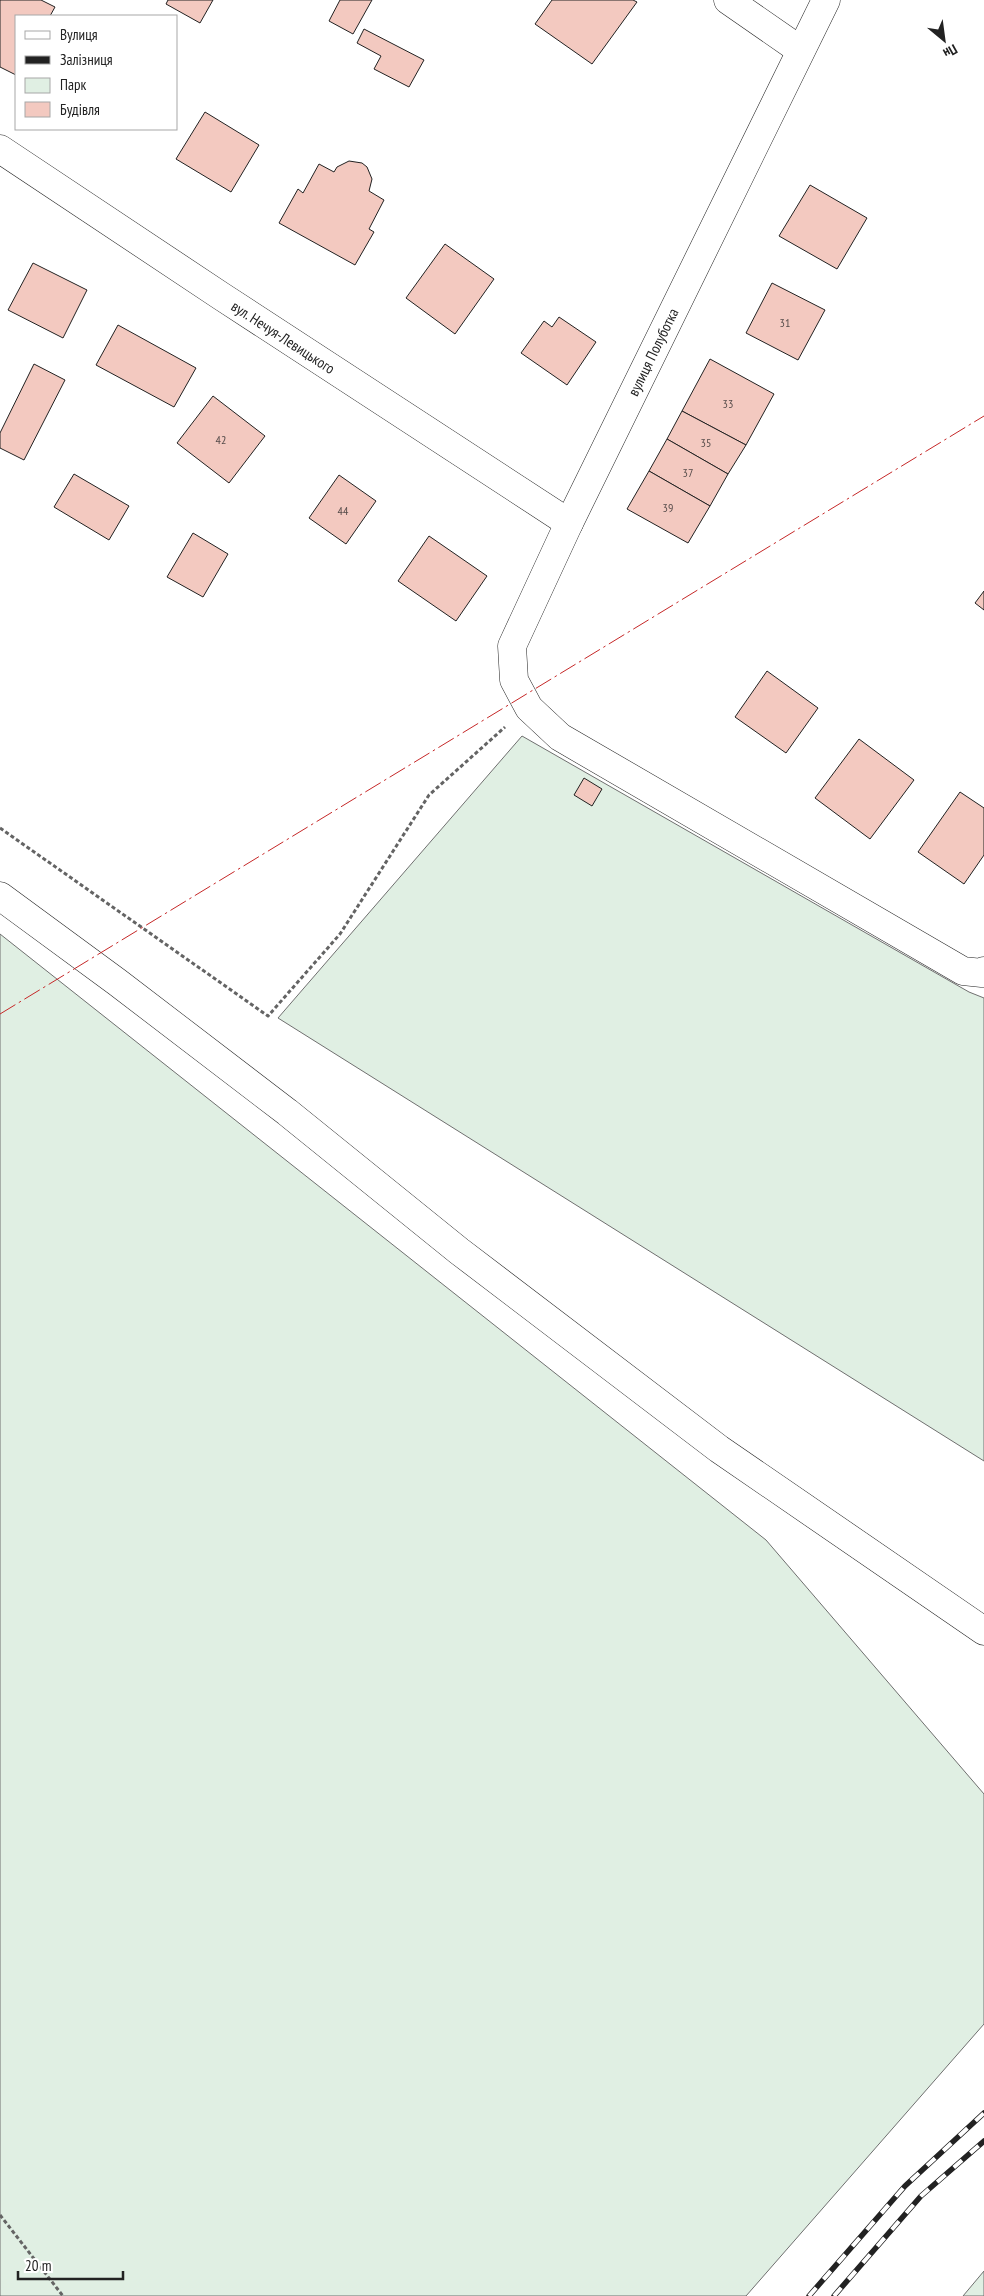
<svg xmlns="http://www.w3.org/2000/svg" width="984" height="2296" font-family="'PT Sans Narrow',sans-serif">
  <rect width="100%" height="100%" fill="#fff"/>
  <g fill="#e0efe3" stroke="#6f6f6f">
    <polygon points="522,736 969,992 984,998 984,1461 278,1018"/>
    <polygon points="0,934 766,1540 984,1794 984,2024 746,2296 0,2296"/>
    <polygon points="984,2271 984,2296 963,2296"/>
  </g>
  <g fill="#f3c9c0" stroke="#222">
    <polygon points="0,0 41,0 55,7 50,16 16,16 16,75 0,67"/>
    <polygon points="168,0 213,0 200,23 166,4"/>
    <polygon points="340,0 372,0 353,34 329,21"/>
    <polygon points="552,0 633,0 637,2 592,64 535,24"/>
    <polygon points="364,29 424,60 409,87 374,69 381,56 357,43"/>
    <polygon points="205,112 259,145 231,192 176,159"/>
    <polygon points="349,161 362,163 367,167 372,179 369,191 384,200 369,229 374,232 355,265 279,223 298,189 303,193 319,164 334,172 337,167"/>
    <polygon points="810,185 867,218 837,269 779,236"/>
    <polygon points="445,244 494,279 455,334 406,298"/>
    <polygon points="33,263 87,290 63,338 8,310"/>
    <polygon points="772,283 825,310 798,360 746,333"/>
    <polygon points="559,317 596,342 567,385 521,353 544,321 552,327"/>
    <polygon points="118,325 196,368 174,407 96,365"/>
    <polygon points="710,359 774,394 746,445 682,411"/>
    <polygon points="34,364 65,380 24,460 0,448 0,433"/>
    <polygon points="213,396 265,436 229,483 177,443"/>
    <polygon points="682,411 746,445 728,474 667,439"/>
    <polygon points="667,439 728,474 710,506 649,471"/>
    <polygon points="649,471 710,506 688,543 627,509"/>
    <polygon points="74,474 129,506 109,540 54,507"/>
    <polygon points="339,475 376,501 346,544 309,518"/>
    <polygon points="193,533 228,554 203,597 167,577"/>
    <polygon points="429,536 487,576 456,621 398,581"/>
    <polygon points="984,591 984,610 975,603"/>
    <polygon points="767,671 818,708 786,753 735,717"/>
    <polygon points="859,739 914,780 870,839 815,798"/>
    <polygon points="584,778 602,789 592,806 574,795"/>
    <polygon points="960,792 984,808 984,855 964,884 918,852"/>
  </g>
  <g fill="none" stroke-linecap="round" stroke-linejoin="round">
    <defs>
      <g id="minor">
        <polyline points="728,0 800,50"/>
        <polyline points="826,0 569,523 512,646 514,680 529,708 560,737 963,971 982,973 984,971"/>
        <path id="s1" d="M0 149 221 296 569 523"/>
      </g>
      <polyline id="trunk" points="0,896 117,982 287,1112 459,1251 719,1449 984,1631"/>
    </defs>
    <use href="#minor" stroke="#222" stroke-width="29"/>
    <use href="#trunk" stroke="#222" stroke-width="29"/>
    <g stroke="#646464" stroke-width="3" stroke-dasharray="4 2.5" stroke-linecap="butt">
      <polyline points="0,828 268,1016 340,934 429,795 505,727"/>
      <polyline points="0,2215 63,2296"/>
    </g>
    <use href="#minor" stroke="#fff" stroke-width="28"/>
    <use href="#trunk" stroke="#fff" stroke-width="28"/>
    <defs>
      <g id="rail">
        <polyline points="809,2296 905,2186 984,2113"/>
        <polyline points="834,2296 921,2196 984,2141"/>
      </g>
    </defs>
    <use href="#rail" stroke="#222" stroke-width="5.5"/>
    <use href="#rail" stroke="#fff" stroke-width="4" stroke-dasharray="11" stroke-linecap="butt"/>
    <polyline stroke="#c62828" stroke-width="1" stroke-dasharray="18 4 2.5 4" stroke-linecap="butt" points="0,1014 984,416"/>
  </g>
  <g text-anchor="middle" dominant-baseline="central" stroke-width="4" stroke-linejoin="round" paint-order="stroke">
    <g font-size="12" fill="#564c4a">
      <text x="785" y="322">31</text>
      <text x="728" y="403">33</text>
      <text x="221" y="439">42</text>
      <text x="706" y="442">35</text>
      <text x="688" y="472">37</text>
      <text x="668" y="507">39</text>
      <text x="343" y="510">44</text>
    </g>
    <g font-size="15" fill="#222" stroke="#fff">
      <text stroke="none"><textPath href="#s1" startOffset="340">вул. Нечуя-Левицького</textPath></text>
      <text transform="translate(653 352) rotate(-64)">вулиця Полуботка</text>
    </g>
  </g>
  <rect x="15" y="15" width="162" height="115" fill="#ffffff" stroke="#a7a7a7"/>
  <rect x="25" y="31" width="25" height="8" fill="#ffffff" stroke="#a7a7a7"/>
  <text x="60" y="40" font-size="15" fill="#222222">Вулиця</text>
  <rect x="25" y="56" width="25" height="8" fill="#222222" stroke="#a7a7a7"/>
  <text x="60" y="65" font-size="15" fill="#222222">Залізниця</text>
  <rect x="25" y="78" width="25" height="15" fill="#e0efe3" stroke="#a7a7a7"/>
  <text x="60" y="90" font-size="15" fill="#222222">Парк</text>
  <rect x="25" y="102" width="25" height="15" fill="#f3c9c0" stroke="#a7a7a7"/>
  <text x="60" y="115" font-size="15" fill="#222222">Будівля</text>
  <g transform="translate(944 40) rotate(151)" stroke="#ffffff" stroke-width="4" paint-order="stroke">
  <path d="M0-4L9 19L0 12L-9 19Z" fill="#222222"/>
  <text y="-8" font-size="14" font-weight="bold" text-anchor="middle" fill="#222222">Пн</text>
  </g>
  <path d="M18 2271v8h105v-8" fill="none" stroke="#222222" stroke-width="2.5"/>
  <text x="25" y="2271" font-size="15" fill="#222222" stroke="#ffffff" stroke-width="4" paint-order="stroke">20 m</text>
</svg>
